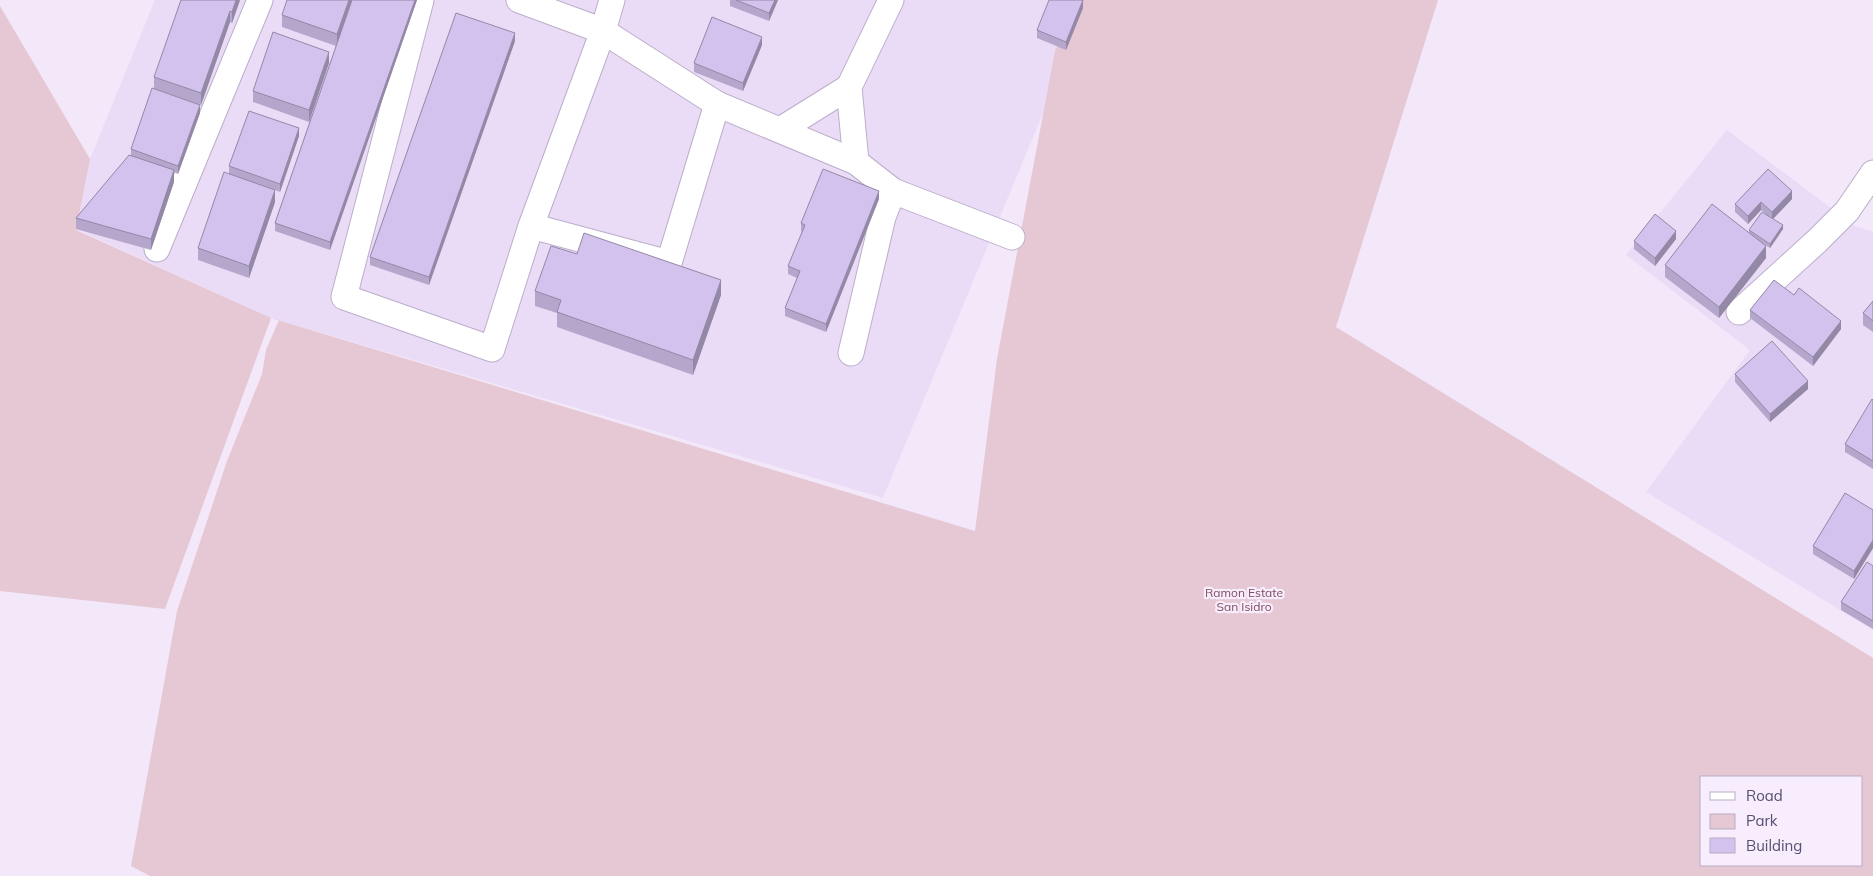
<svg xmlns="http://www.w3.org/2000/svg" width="1873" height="876" font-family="Mulish,sans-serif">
  <rect width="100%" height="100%" fill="#f3e7fa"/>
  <g fill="#eadcf6">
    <polygon points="155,0 1079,0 1048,101 883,498 271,318 76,229 90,159"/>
    <polygon points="1727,130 1855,226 1873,232 1873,630 1646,492 1750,350 1626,255"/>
  </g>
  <path fill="#e6c7d4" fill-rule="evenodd" d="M1079 0H1438L1336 327 1873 658V876H150L131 866 177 611 227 461 262 374 266 350 279 320 271 318 165 609 0 591V6L90 159 76 230 271 318 975 531 997 359 1055 51ZM1702 777H1862V865H1702Z"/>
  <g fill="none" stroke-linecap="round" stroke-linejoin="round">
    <defs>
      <g id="minor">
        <polyline points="421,0 344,297 492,349 531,226 603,31 612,0"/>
        <polyline points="519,0 603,31 717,104 856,162"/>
        <polyline points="780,130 849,87"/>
        <polyline points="893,191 1012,237"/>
        <polyline points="531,226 669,263 717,104"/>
        <polyline points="157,249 260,0"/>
        <polyline points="1739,312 1817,241 1847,211 1873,173"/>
        <polyline points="851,353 883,217 893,191 856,162 849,87 891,0"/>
      </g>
    </defs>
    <use href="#minor" stroke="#bbaecb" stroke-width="27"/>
    <use href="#minor" stroke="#fff" stroke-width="25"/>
  </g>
  <g fill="#b5a7cc">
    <polygon points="240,0 232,23 230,22 201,105 154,89 154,77"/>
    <polygon points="417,0 330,250 275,231 275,223 336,46 282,27 282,15"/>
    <polygon points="730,0 778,0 769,21 730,6"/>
    <polygon points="1083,8 1066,50 1037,38 1037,30"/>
    <polygon points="515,41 429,285 370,265 370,257"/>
    <polygon points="762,45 743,91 694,72 694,63"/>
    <polygon points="329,63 309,122 253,102 253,91"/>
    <polygon points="200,113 178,174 174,172 174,182 151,250 76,229 76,218 131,156 131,149"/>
    <polygon points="299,136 280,192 275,190 275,202 249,278 198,260 198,248 229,174 229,166"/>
    <polygon points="879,199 826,332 785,316 785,308 797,278 788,274 788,266 802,232 801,231 801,223"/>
    <polygon points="1792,199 1773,219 1783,229 1770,248 1762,243 1766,258 1719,318 1665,277 1665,265 1749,233 1749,230 1766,214 1761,210 1748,224 1735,212 1735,204"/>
    <polygon points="1676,239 1655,266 1634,249 1634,241"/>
    <polygon points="577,254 721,295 693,375 557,327 557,313 535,306 535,291"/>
    <polygon points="1794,295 1841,329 1813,366 1750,318 1750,310"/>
    <polygon points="1873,301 1873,332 1863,325 1863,313"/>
    <polygon points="1735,374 1808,389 1770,422 1735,382"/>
    <polygon points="1873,400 1873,469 1845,452 1845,444"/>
    <polygon points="1873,510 1873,548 1854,579 1813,554 1813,546"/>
    <polygon points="1873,566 1873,629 1841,610 1841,602"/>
  </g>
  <g fill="#9388a6">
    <polygon points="236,0 240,0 232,23 232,12"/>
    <polygon points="349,0 353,0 337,46 337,34"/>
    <polygon points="415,0 417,0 330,250 330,242"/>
    <polygon points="775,0 778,0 769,21 769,13"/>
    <polygon points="1083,0 1083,8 1066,50 1066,42"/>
    <polygon points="230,11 230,22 201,105 201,93"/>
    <polygon points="515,33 515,41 429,285 429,277"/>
    <polygon points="762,37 762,45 743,91 743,83"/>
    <polygon points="329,52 329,63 309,122 309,110"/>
    <polygon points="200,105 200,113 178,174 178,166"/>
    <polygon points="299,128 299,136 280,192 280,184"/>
    <polygon points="174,170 174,182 151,250 151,239"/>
    <polygon points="275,190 275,202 249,278 249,266"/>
    <polygon points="879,191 879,199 826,332 826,324"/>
    <polygon points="1792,191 1792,199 1772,220 1772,212"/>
    <polygon points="1761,202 1761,210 1748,224 1748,216"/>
    <polygon points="1783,225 1783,229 1770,248 1770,244"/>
    <polygon points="1676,231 1676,239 1655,266 1655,258"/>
    <polygon points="1766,246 1766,258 1719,318 1719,307"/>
    <polygon points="721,280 721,295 693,375 693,360"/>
    <polygon points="1841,321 1841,329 1813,366 1813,357"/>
    <polygon points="1808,381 1808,389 1770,422 1770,414"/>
    <polygon points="1873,540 1873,548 1854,579 1854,571"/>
  </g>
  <g fill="#d2c2ed" stroke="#9388a6">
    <polygon points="181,0 236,0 232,12 230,11 201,93 154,77"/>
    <polygon points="287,0 349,0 337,34 282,15"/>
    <polygon points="352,0 415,0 330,242 275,223"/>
    <polygon points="736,0 775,0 769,13"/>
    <polygon points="1049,0 1083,0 1066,42 1037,30"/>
    <polygon points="456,13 515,33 429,277 370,257"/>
    <polygon points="712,17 762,37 743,83 694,63"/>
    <polygon points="273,32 329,52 309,110 253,91"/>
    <polygon points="152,88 200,105 178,166 131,149"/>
    <polygon points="249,111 299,128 280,184 229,166"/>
    <polygon points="129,155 174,170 151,239 76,218"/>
    <polygon points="823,169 879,191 826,324 785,308 800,271 788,266 805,225 801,223"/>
    <polygon points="1768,169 1792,191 1772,212 1761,202 1748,216 1735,204"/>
    <polygon points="224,172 275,190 249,266 198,248"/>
    <polygon points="1712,204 1766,246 1719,307 1665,265"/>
    <polygon points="1762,212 1783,225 1770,244 1749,230"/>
    <polygon points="1655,214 1676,231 1655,258 1634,241"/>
    <polygon points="584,233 721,280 693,360 557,312 561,300 535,291 551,246 577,254"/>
    <polygon points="1774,280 1794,295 1799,288 1841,321 1813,357 1750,310"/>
    <polygon points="1873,301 1873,321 1863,313"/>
    <polygon points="1772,341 1808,381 1770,414 1735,374"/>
    <polygon points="1872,399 1873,400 1873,461 1845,444"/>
    <polygon points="1845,493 1873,510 1873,540 1854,571 1813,546"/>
    <polygon points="1867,562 1873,566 1873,621 1841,602"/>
  </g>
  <g text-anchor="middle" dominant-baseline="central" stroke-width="4.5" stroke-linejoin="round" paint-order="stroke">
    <g font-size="12" fill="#814d5d" stroke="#f7edfd">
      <text x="1244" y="592">Ramon Estate<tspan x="1244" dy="14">San Isidro</tspan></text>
    </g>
  </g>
  <rect x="1700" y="776" width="162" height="90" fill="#f7edfd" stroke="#b8adc5"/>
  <rect x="1710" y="792" width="25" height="8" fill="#ffffff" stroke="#b8adc5"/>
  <text x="1746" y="801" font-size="15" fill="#5a4e71">Road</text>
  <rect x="1710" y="814" width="25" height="15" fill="#e6c7d4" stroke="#b8adc5"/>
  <text x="1746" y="826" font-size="15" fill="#5a4e71">Park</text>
  <rect x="1710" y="838" width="25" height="15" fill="#d2c2ed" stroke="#b8adc5"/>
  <text x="1746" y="851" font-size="15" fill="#5a4e71">Building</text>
</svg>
